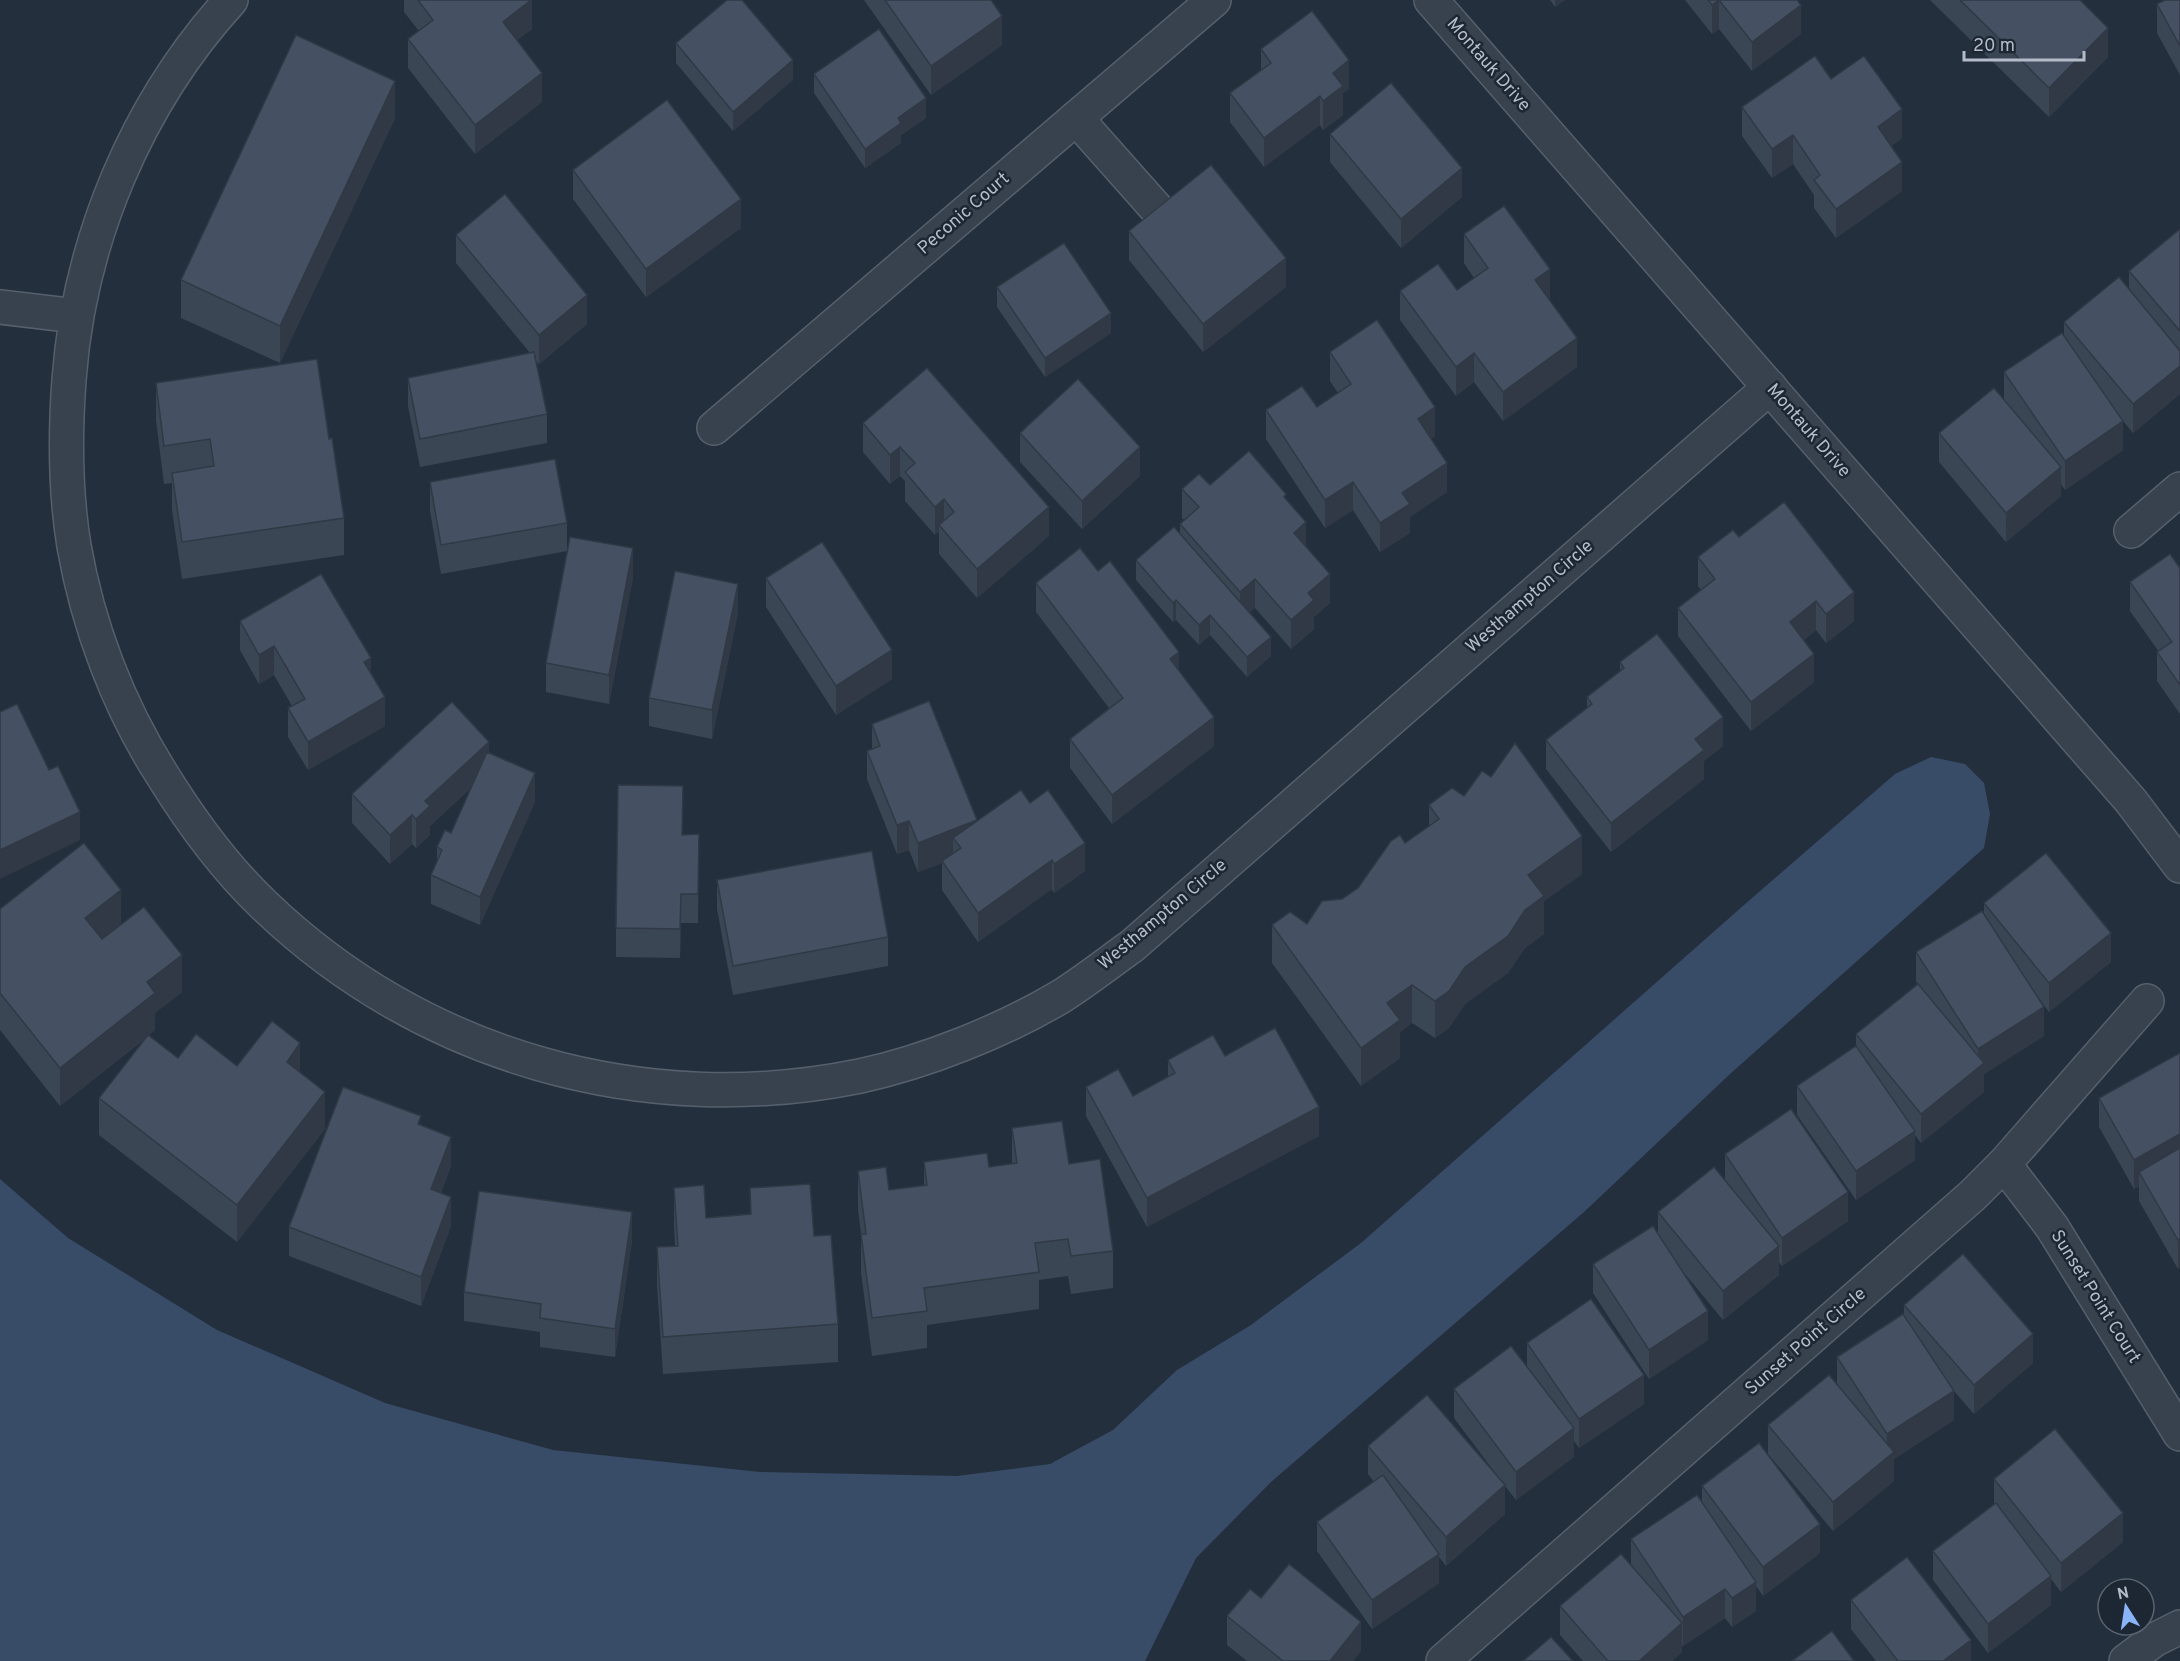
<svg xmlns="http://www.w3.org/2000/svg" width="2180" height="1661" font-family="Overpass,sans-serif">
  <rect width="100%" height="100%" fill="#242f3e"/>
  <polygon fill="#394c67" points="1931,757 1965,764 1984,783 1990,814 1984,848 1730,1074 1584,1212 1271,1482 1196,1558 1145,1661 0,1661 0,1179 68,1238 217,1330 385,1403 553,1450 760,1472 957,1476 1050,1464 1113,1430 1177,1370 1251,1325 1361,1243 1744,905 1895,774"/>
  <g fill="none" stroke-linecap="round" stroke-linejoin="round">
    <defs>
      <g id="minor">
        <path d="M231 0C137 103 79 241 69 380 65 435 65 491 74 546 88 626 118 705 161 773 190 820 223 866 263 904 421 1057 645 1120 860 1076 925 1062 1003 1031 1060 997 1084 982 1108 963 1132 946L1770 387"/>
        <polyline points="1431,0 2131,801 2180,866"/>
        <polyline points="1076,118 1163,216"/>
        <polyline points="0,307 76,316"/>
        <polyline points="714,428 1214,0"/>
        <polyline points="2131,531 2180,489"/>
        <polyline points="2004,1164 2052,1227 2180,1434"/>
        <polyline points="1443,1661 1973,1195 2004,1164 2147,1001"/>
        <polyline points="2126,1661 2154,1640 2180,1627"/>
      </g>
    </defs>
    <use href="#minor" stroke="#565f6c" stroke-width="36"/>
    <use href="#minor" stroke="#38414e" stroke-width="33"/>
  </g>
  <g fill="#3b4654">
    <polygon points="404,0 532,0 532,29 517,40 542,102 475,154 408,68 408,39 419,31 404,12"/>
    <polygon points="864,0 991,0 1002,45 931,95"/>
    <polygon points="1550,0 1565,0 1555,7"/>
    <polygon points="1685,0 1797,0 1801,34 1752,71 1719,29 1712,34"/>
    <polygon points="1930,0 2080,0 2108,57 2049,117"/>
    <polygon points="2180,0 2180,75 2157,33 2157,4"/>
    <polygon points="676,43 793,80 733,131 676,63"/>
    <polygon points="1261,49 1349,89 1343,93 1343,115 1323,130 1320,125 1264,167 1230,122 1230,93 1261,70"/>
    <polygon points="814,74 926,118 901,135 901,143 865,168 814,93"/>
    <polygon points="1742,107 1902,138 1891,146 1902,191 1836,238 1814,208 1814,195 1793,164 1772,178 1742,136"/>
    <polygon points="395,118 280,363 181,318 181,280"/>
    <polygon points="1330,134 1462,197 1401,248 1330,162"/>
    <polygon points="573,170 741,228 646,297 573,199"/>
    <polygon points="2180,229 2180,394 2133,433 2123,421 2123,450 2065,490 2061,484 2061,496 2006,542 1939,462 1939,433 2004,400 2004,372 2064,336 2064,322 2129,290 2129,271"/>
    <polygon points="1129,231 1286,287 1203,352 1129,260"/>
    <polygon points="1464,234 1550,298 1549,299 1577,367 1503,421 1474,382 1456,396 1400,320 1400,291 1457,290 1474,278 1464,263"/>
    <polygon points="456,235 587,324 539,364 536,361 547,414 547,443 420,467 408,406 408,378 530,353 456,263"/>
    <polygon points="997,287 1111,333 1045,377 997,307"/>
    <polygon points="1330,352 1435,436 1431,439 1447,492 1410,517 1410,533 1380,552 1353,510 1325,528 1266,439 1266,410 1317,407 1338,393 1330,381"/>
    <polygon points="156,383 329,439 344,518 344,555 182,579 172,510 172,483 164,484 156,420"/>
    <polygon points="863,423 1049,536 977,598 939,554 939,532 935,535 905,501 905,481 900,476 890,484 863,452"/>
    <polygon points="1020,433 1140,476 1082,529 1020,462"/>
    <polygon points="430,482 567,523 567,551 441,574 430,511"/>
    <polygon points="1210,485 1286,500 1330,603 1314,617 1314,629 1291,649 1255,608 1249,612 1271,656 1247,677 1210,635 1199,645 1176,620 1173,622 1136,580 1136,560 1180,533 1180,524 1184,520 1182,518 1182,489"/>
    <polygon points="1739,537 1854,621 1826,643 1816,630 1804,640 1814,682 1751,731 1678,636 1678,608 1701,590 1698,586 1698,557"/>
    <polygon points="2180,568 2180,714 2157,681 2157,652 2159,652 2130,611 2130,582"/>
    <polygon points="1098,571 1179,671 1214,746 1112,824 1070,768 1070,739 1109,708 1036,612 1036,583"/>
    <polygon points="633,577 609,704 546,692 546,663"/>
    <polygon points="766,578 892,679 836,715 766,607"/>
    <polygon points="738,613 712,739 649,726 649,698"/>
    <polygon points="240,621 371,673 385,726 308,770 288,737 288,708 292,706 274,675 259,684 240,650"/>
    <polygon points="1620,662 1723,746 1704,761 1704,779 1611,852 1546,769 1546,740 1587,708 1587,697 1620,672"/>
    <polygon points="872,724 977,821 1030,803 1085,871 1054,893 1052,889 978,942 942,890 942,863 918,872 909,850 897,854 867,779 867,751 872,749"/>
    <polygon points="489,753 535,802 480,925 431,904 431,875 437,862 437,847 451,833 471,788 430,826 430,835 416,848 412,844 390,864 352,823 352,794"/>
    <polygon points="1429,805 1582,874 1544,901 1544,934 1525,948 1508,973 1465,1004 1449,1028 1435,1038 1412,1023 1400,1032 1400,1058 1361,1086 1272,963 1272,925 1307,924 1358,888 1405,843 1429,826"/>
    <polygon points="699,834 698,923 681,923 680,958 616,957 616,928 682,835"/>
    <polygon points="717,880 888,937 888,966 733,995 717,909"/>
    <polygon points="1984,903 2111,962 2049,1012 2037,996 2044,1036 1984,1074 1984,1092 1921,1143 1915,1135 1915,1160 1856,1200 1797,1115 1797,1086 1856,1046 1856,1034 1918,984 1916,981 1916,952 1984,914"/>
    <polygon points="0,909 121,924 182,992 155,1013 155,1030 149,1035 178,1058 237,1066 300,1073 325,1129 237,1242 99,1135 99,1098 147,1037 60,1106 0,1030"/>
    <polygon points="2180,1053 2178,1269 2139,1201 2139,1186 2134,1189 2099,1127 2099,1098"/>
    <polygon points="1225,1056 1319,1136 1147,1227 1086,1116 1086,1087 1133,1096 1168,1077 1168,1060"/>
    <polygon points="421,1126 451,1166 441,1193 451,1226 421,1306 289,1256 289,1227"/>
    <polygon points="1012,1128 1069,1164 1113,1251 1113,1288 1071,1294 1068,1276 1039,1280 1039,1309 927,1325 927,1348 872,1356 861,1272 861,1234 858,1209 858,1171 889,1190 924,1185 924,1162 989,1167 1012,1164"/>
    <polygon points="1725,1154 1848,1221 1782,1266 1779,1262 1779,1275 1723,1320 1680,1268 1708,1340 1649,1379 1593,1293 1593,1264 1658,1234 1658,1212 1725,1180"/>
    <polygon points="674,1188 706,1218 750,1215 750,1188 814,1236 838,1324 838,1362 663,1374 657,1285 657,1247 675,1246 674,1225"/>
    <polygon points="632,1241 615,1357 540,1347 540,1332 464,1321 464,1292"/>
    <polygon points="1904,1305 2033,1363 1974,1414 1953,1390 1954,1420 1894,1459 1894,1481 1833,1531 1768,1454 1768,1425 1837,1384 1837,1357 1904,1316"/>
    <polygon points="1527,1343 1644,1404 1579,1448 1574,1441 1574,1457 1516,1500 1505,1486 1505,1514 1446,1566 1439,1557 1439,1583 1372,1629 1317,1551 1317,1522 1374,1482 1368,1474 1368,1446 1502,1482 1454,1418 1454,1389 1527,1366"/>
    <polygon points="1994,1479 2123,1542 2061,1592 2051,1579 2051,1605 1988,1653 1933,1580 1933,1551 1994,1505"/>
    <polygon points="1702,1486 1820,1553 1763,1596 1756,1586 1756,1611 1732,1627 1725,1618 1683,1646 1682,1645 1682,1652 1672,1661 1583,1661 1560,1635 1560,1606 1631,1565 1631,1539 1702,1502"/>
    <polygon points="1261,1598 1361,1651 1353,1661 1247,1661 1227,1645 1227,1616"/>
    <polygon points="1851,1600 1971,1661 1876,1661 1851,1629"/>
  </g>
  <g fill="#303945">
    <polygon points="532,0 532,29 503,51 503,22"/>
    <polygon points="1555,0 1565,0 1555,7"/>
    <polygon points="1719,0 1719,29 1712,34 1712,5"/>
    <polygon points="1801,5 1801,34 1752,71 1752,42"/>
    <polygon points="1002,16 1002,45 931,95 931,66"/>
    <polygon points="2108,28 2108,57 2049,117 2049,88"/>
    <polygon points="793,60 793,80 733,131 733,112"/>
    <polygon points="1349,60 1349,89 1343,93 1343,115 1323,130 1323,101 1333,73"/>
    <polygon points="542,73 542,102 475,154 475,125"/>
    <polygon points="395,81 395,118 280,363 280,326"/>
    <polygon points="1320,96 1320,125 1264,167 1264,138"/>
    <polygon points="926,98 926,118 901,135 901,143 865,168 865,149 898,118"/>
    <polygon points="1902,109 1902,138 1878,156 1878,127"/>
    <polygon points="1793,135 1793,164 1772,178 1772,149"/>
    <polygon points="1902,162 1902,191 1836,238 1836,209"/>
    <polygon points="1462,168 1462,197 1401,248 1401,219"/>
    <polygon points="741,199 741,228 646,297 646,269"/>
    <polygon points="1286,258 1286,287 1203,352 1203,324"/>
    <polygon points="1550,269 1550,298 1535,309 1535,280"/>
    <polygon points="587,295 587,324 539,364 539,335"/>
    <polygon points="1111,313 1111,333 1045,377 1045,358"/>
    <polygon points="1577,338 1577,367 1503,421 1503,392"/>
    <polygon points="1474,353 1474,382 1456,396 1456,367"/>
    <polygon points="2180,366 2180,394 2133,433 2133,404"/>
    <polygon points="1435,407 1435,436 1418,448 1418,419"/>
    <polygon points="2123,421 2123,450 2065,490 2065,461"/>
    <polygon points="900,447 900,476 890,484 890,455"/>
    <polygon points="1140,447 1140,476 1082,529 1082,501"/>
    <polygon points="1447,463 1447,492 1410,517 1410,533 1380,552 1380,523 1402,493"/>
    <polygon points="2061,467 2061,496 2006,542 2006,513"/>
    <polygon points="1353,482 1353,510 1325,528 1325,500"/>
    <polygon points="944,499 944,528 939,525 939,532 935,535 935,507"/>
    <polygon points="1049,507 1049,536 977,598 977,569"/>
    <polygon points="1306,522 1306,551 1294,533"/>
    <polygon points="633,548 633,577 609,704 609,675"/>
    <polygon points="1330,574 1330,603 1314,617 1314,629 1291,649 1291,620 1308,593"/>
    <polygon points="1255,579 1255,608 1240,621 1240,592"/>
    <polygon points="738,584 738,613 712,739 712,710"/>
    <polygon points="1854,592 1854,621 1826,643 1826,614"/>
    <polygon points="1176,600 1176,620 1173,622 1173,603"/>
    <polygon points="1816,601 1816,630 1790,651 1790,622"/>
    <polygon points="1210,615 1210,635 1199,645 1199,625"/>
    <polygon points="1271,637 1271,656 1247,677 1247,657"/>
    <polygon points="274,646 274,675 259,684 259,655"/>
    <polygon points="892,650 892,679 836,715 836,686"/>
    <polygon points="1179,652 1179,681 1170,659"/>
    <polygon points="1814,654 1814,682 1751,731 1751,702"/>
    <polygon points="371,658 371,687 364,662"/>
    <polygon points="385,697 385,726 308,770 308,742"/>
    <polygon points="1214,717 1214,746 1112,824 1112,795"/>
    <polygon points="1723,717 1723,746 1704,761 1704,779 1611,852 1611,823 1695,739"/>
    <polygon points="489,742 489,771 430,826 430,835 416,848 416,819 425,801"/>
    <polygon points="535,773 535,802 480,925 480,897"/>
    <polygon points="80,812 80,840 0,879 0,850"/>
    <polygon points="412,815 412,844 390,864 390,835"/>
    <polygon points="977,820 977,849 961,848 953,838 953,859 918,872 918,843"/>
    <polygon points="909,821 909,850 897,854 897,825"/>
    <polygon points="1582,836 1582,874 1544,901 1544,934 1525,948 1508,973 1465,1004 1449,1028 1435,1038 1435,1001 1528,875"/>
    <polygon points="1085,843 1085,871 1054,893 1054,864"/>
    <polygon points="1052,860 1052,889 978,942 978,913"/>
    <polygon points="121,890 121,927 85,956 85,918"/>
    <polygon points="681,894 681,923 680,958 680,929"/>
    <polygon points="2111,933 2111,962 2049,1012 2049,983"/>
    <polygon points="182,955 182,992 155,1013 155,1030 60,1106 60,1068 147,982"/>
    <polygon points="1412,985 1412,1023 1400,1032 1400,1058 1361,1086 1361,1048 1387,1003"/>
    <polygon points="2044,1007 2044,1036 1984,1074 1984,1092 1921,1143 1921,1114 1978,1068 1978,1049"/>
    <polygon points="300,1043 300,1081 287,1062"/>
    <polygon points="325,1092 325,1129 237,1242 237,1205"/>
    <polygon points="1319,1107 1319,1136 1147,1227 1147,1198"/>
    <polygon points="1915,1131 1915,1160 1856,1200 1856,1171"/>
    <polygon points="2180,1134 2180,1163 2139,1172 2139,1186 2134,1189 2134,1160"/>
    <polygon points="451,1137 451,1166 431,1218 431,1189"/>
    <polygon points="1848,1192 1848,1221 1782,1266 1782,1238"/>
    <polygon points="451,1197 451,1226 421,1306 421,1277"/>
    <polygon points="632,1212 632,1241 615,1357 615,1329"/>
    <polygon points="2180,1239 2180,1268 2178,1269 2178,1240"/>
    <polygon points="1779,1246 1779,1275 1723,1320 1723,1291"/>
    <polygon points="1708,1311 1708,1340 1649,1379 1649,1350"/>
    <polygon points="2033,1334 2033,1363 1974,1414 1974,1385"/>
    <polygon points="1644,1375 1644,1404 1579,1448 1579,1419"/>
    <polygon points="1954,1391 1954,1420 1894,1459 1894,1481 1833,1531 1833,1502 1887,1458 1887,1434"/>
    <polygon points="1574,1428 1574,1457 1516,1500 1516,1472"/>
    <polygon points="1505,1485 1505,1514 1446,1566 1446,1537"/>
    <polygon points="2123,1513 2123,1542 2061,1592 2061,1563"/>
    <polygon points="1820,1524 1820,1553 1763,1596 1763,1567"/>
    <polygon points="1439,1554 1439,1583 1372,1629 1372,1600"/>
    <polygon points="2051,1576 2051,1605 1988,1653 1988,1624"/>
    <polygon points="1756,1582 1756,1611 1732,1627 1732,1598"/>
    <polygon points="1725,1589 1725,1618 1683,1646 1683,1617"/>
    <polygon points="1361,1622 1361,1651 1353,1661 1330,1661"/>
    <polygon points="1682,1623 1682,1652 1672,1661 1639,1661"/>
    <polygon points="1971,1640 1971,1661 1943,1661"/>
  </g>
  <g fill="#455162" stroke="#303945" stroke-width="1.5">
    <polygon points="418,0 531,0 503,22 542,73 475,125 408,39 433,20"/>
    <polygon points="727,0 742,0 793,60 733,112 676,43"/>
    <polygon points="885,0 991,0 1002,16 931,66"/>
    <polygon points="1708,0 1719,0 1712,5"/>
    <polygon points="1719,0 1797,0 1801,5 1752,42"/>
    <polygon points="1960,0 2080,0 2108,28 2049,88"/>
    <polygon points="2165,0 2180,0 2180,46 2157,4"/>
    <polygon points="1312,11 1349,60 1333,73 1343,86 1323,101 1320,96 1264,138 1230,93 1271,63 1261,49"/>
    <polygon points="879,29 926,98 898,118 901,123 865,149 814,74"/>
    <polygon points="296,35 395,81 280,326 181,280"/>
    <polygon points="1815,56 1831,79 1864,56 1902,109 1878,127 1902,162 1836,209 1814,180 1820,175 1793,135 1772,149 1742,107"/>
    <polygon points="1391,83 1462,168 1401,219 1330,134"/>
    <polygon points="667,100 741,199 646,269 573,170"/>
    <polygon points="1211,165 1286,258 1203,324 1129,231"/>
    <polygon points="505,194 587,295 539,335 456,235"/>
    <polygon points="1504,206 1550,269 1535,280 1577,338 1503,392 1474,353 1456,367 1400,291 1438,264 1457,290 1488,268 1464,234"/>
    <polygon points="2180,229 2180,331 2129,271"/>
    <polygon points="1064,243 1111,313 1045,358 997,287"/>
    <polygon points="2119,277 2180,351 2180,366 2133,404 2064,322"/>
    <polygon points="1377,320 1435,407 1418,419 1447,463 1402,493 1410,504 1380,523 1353,482 1325,500 1266,410 1302,386 1317,407 1351,384 1330,352"/>
    <polygon points="2062,333 2123,421 2065,461 2004,372"/>
    <polygon points="534,352 547,414 420,439 408,378"/>
    <polygon points="317,359 329,439 332,438 344,518 182,542 172,473 214,466 210,439 164,446 156,383"/>
    <polygon points="927,368 1049,507 977,569 939,525 954,512 944,499 935,507 905,472 915,463 900,447 890,455 863,423"/>
    <polygon points="1078,379 1140,447 1082,501 1020,433"/>
    <polygon points="1994,388 2061,467 2006,513 1939,433"/>
    <polygon points="1249,451 1286,494 1284,497 1306,522 1294,533 1330,574 1308,593 1314,600 1291,620 1255,579 1240,592 1180,524 1199,507 1182,489 1199,474 1210,485"/>
    <polygon points="555,459 567,523 441,545 430,482"/>
    <polygon points="1784,502 1854,592 1826,614 1816,601 1790,622 1814,654 1751,702 1678,608 1715,579 1698,557 1733,530 1739,537"/>
    <polygon points="1174,527 1271,637 1247,657 1210,615 1199,625 1176,600 1173,603 1136,560"/>
    <polygon points="570,537 633,548 609,675 546,663"/>
    <polygon points="822,542 892,650 836,686 766,578"/>
    <polygon points="1080,548 1098,571 1110,561 1179,652 1170,659 1214,717 1112,795 1070,739 1123,698 1036,583"/>
    <polygon points="2170,554 2180,568 2180,685 2157,652 2172,642 2130,582"/>
    <polygon points="675,571 738,584 712,710 649,698"/>
    <polygon points="321,574 371,658 364,662 385,697 308,742 288,708 305,699 274,646 259,655 240,621"/>
    <polygon points="1657,634 1723,717 1695,739 1704,750 1611,823 1546,740 1592,704 1587,697 1624,668 1620,662"/>
    <polygon points="929,701 977,820 918,843 909,821 897,825 867,751 880,746 872,724"/>
    <polygon points="452,702 489,742 425,801 430,806 416,819 412,815 390,835 352,794"/>
    <polygon points="17,704 49,770 58,766 80,812 0,850 0,712"/>
    <polygon points="1515,743 1582,836 1528,875 1544,896 1525,910 1508,936 1465,967 1449,991 1435,1001 1412,985 1387,1003 1400,1020 1361,1048 1272,925 1290,912 1307,924 1322,901 1342,899 1358,888 1391,841 1400,835 1405,843 1439,819 1429,805 1452,788 1464,796 1482,771 1491,777"/>
    <polygon points="487,752 535,773 480,897 431,875 442,850 437,847 445,830 451,833"/>
    <polygon points="618,785 683,786 682,835 699,834 698,894 681,894 680,929 616,928"/>
    <polygon points="1021,790 1030,803 1048,790 1085,843 1054,864 1052,860 978,913 942,861 961,848 953,838"/>
    <polygon points="84,843 121,890 85,918 102,939 144,907 182,955 147,982 155,993 60,1068 0,993 0,909"/>
    <polygon points="872,851 888,937 733,966 717,880"/>
    <polygon points="2046,853 2111,933 2049,983 1984,903"/>
    <polygon points="1982,911 2044,1007 1978,1049 1916,952"/>
    <polygon points="1918,984 1984,1063 1921,1114 1856,1034"/>
    <polygon points="272,1021 300,1043 287,1062 325,1092 237,1205 99,1098 148,1035 178,1058 196,1034 237,1066"/>
    <polygon points="1275,1028 1319,1107 1147,1198 1086,1087 1118,1069 1133,1096 1175,1073 1168,1060 1213,1035 1225,1056"/>
    <polygon points="1856,1046 1915,1131 1856,1171 1797,1086"/>
    <polygon points="2180,1053 2180,1134 2134,1160 2099,1098"/>
    <polygon points="343,1087 421,1116 418,1124 451,1137 431,1189 451,1197 421,1277 289,1227"/>
    <polygon points="1791,1109 1848,1192 1782,1238 1725,1154"/>
    <polygon points="1062,1121 1069,1164 1100,1159 1113,1251 1071,1256 1068,1239 1035,1243 1039,1272 924,1288 927,1311 872,1318 861,1234 866,1234 858,1171 886,1167 889,1190 927,1185 924,1162 987,1153 989,1167 1017,1163 1012,1128"/>
    <polygon points="2180,1148 2180,1239 2178,1240 2139,1172"/>
    <polygon points="1714,1167 1779,1246 1723,1291 1658,1212"/>
    <polygon points="810,1184 814,1236 831,1235 838,1324 663,1337 657,1247 678,1246 674,1188 704,1185 706,1218 751,1214 750,1188"/>
    <polygon points="479,1191 632,1212 615,1329 540,1318 541,1304 464,1292"/>
    <polygon points="1653,1226 1708,1311 1649,1350 1593,1264"/>
    <polygon points="1963,1254 2033,1334 1974,1385 1904,1305"/>
    <polygon points="1591,1299 1644,1375 1579,1419 1527,1343"/>
    <polygon points="1903,1314 1954,1391 1887,1434 1837,1357"/>
    <polygon points="1511,1346 1574,1428 1516,1472 1454,1389"/>
    <polygon points="1829,1375 1894,1452 1833,1502 1768,1425"/>
    <polygon points="1427,1395 1505,1485 1446,1537 1368,1446"/>
    <polygon points="2055,1429 2123,1513 2061,1563 1994,1479"/>
    <polygon points="1759,1443 1820,1524 1763,1567 1702,1486"/>
    <polygon points="1383,1475 1439,1554 1372,1600 1317,1522"/>
    <polygon points="1697,1495 1756,1582 1732,1598 1725,1589 1683,1617 1631,1539"/>
    <polygon points="1996,1503 2051,1576 1988,1624 1933,1551"/>
    <polygon points="1621,1554 1682,1623 1639,1661 1608,1661 1560,1606"/>
    <polygon points="1907,1557 1971,1640 1943,1661 1898,1661 1851,1600"/>
    <polygon points="1289,1564 1361,1622 1330,1661 1283,1661 1227,1616 1250,1589 1261,1598"/>
    <polygon points="1832,1631 1854,1661 1792,1661"/>
    <polygon points="1551,1637 1573,1661 1523,1661"/>
  </g>
  <g text-anchor="middle" dominant-baseline="central" stroke-width="5" stroke-linejoin="round" paint-order="stroke">
    <g font-size="18" fill="#b4bcc9" stroke="#1d2633">
      <text transform="translate(1488 65) rotate(49)">Montauk Drive</text>
      <text transform="translate(964 214) rotate(-41)">Peconic Court</text>
      <text transform="translate(1808 431) rotate(49)">Montauk Drive</text>
      <text transform="translate(1530 597) rotate(-41)">Westhampton Circle</text>
      <text transform="translate(1163 915) rotate(-40)">Westhampton Circle</text>
      <text transform="translate(2095 1297) rotate(58)">Sunset Point Court</text>
      <text transform="translate(1806 1342) rotate(-41)">Sunset Point Circle</text>
    </g>
  </g>
  <g transform="translate(2126 1607) rotate(348)"><circle r="28" fill="#1d2633" stroke="#59626f" stroke-width="1.5"/>
  <path d="M0-4.5L10 22L0 15L-10 22Z" fill="#8ab4f8"/>
  <text y="-9" font-size="16" font-weight="bold" text-anchor="middle" fill="#b4bcc9">N</text>
  </g>
  <path d="M1964 51v9h120v-9" fill="none" stroke="#b4bcc9" stroke-width="3"/>
  <text x="1973" y="51" font-size="18" fill="#b4bcc9" stroke="#1d2633" stroke-width="4.5" paint-order="stroke">20 m</text>
</svg>
